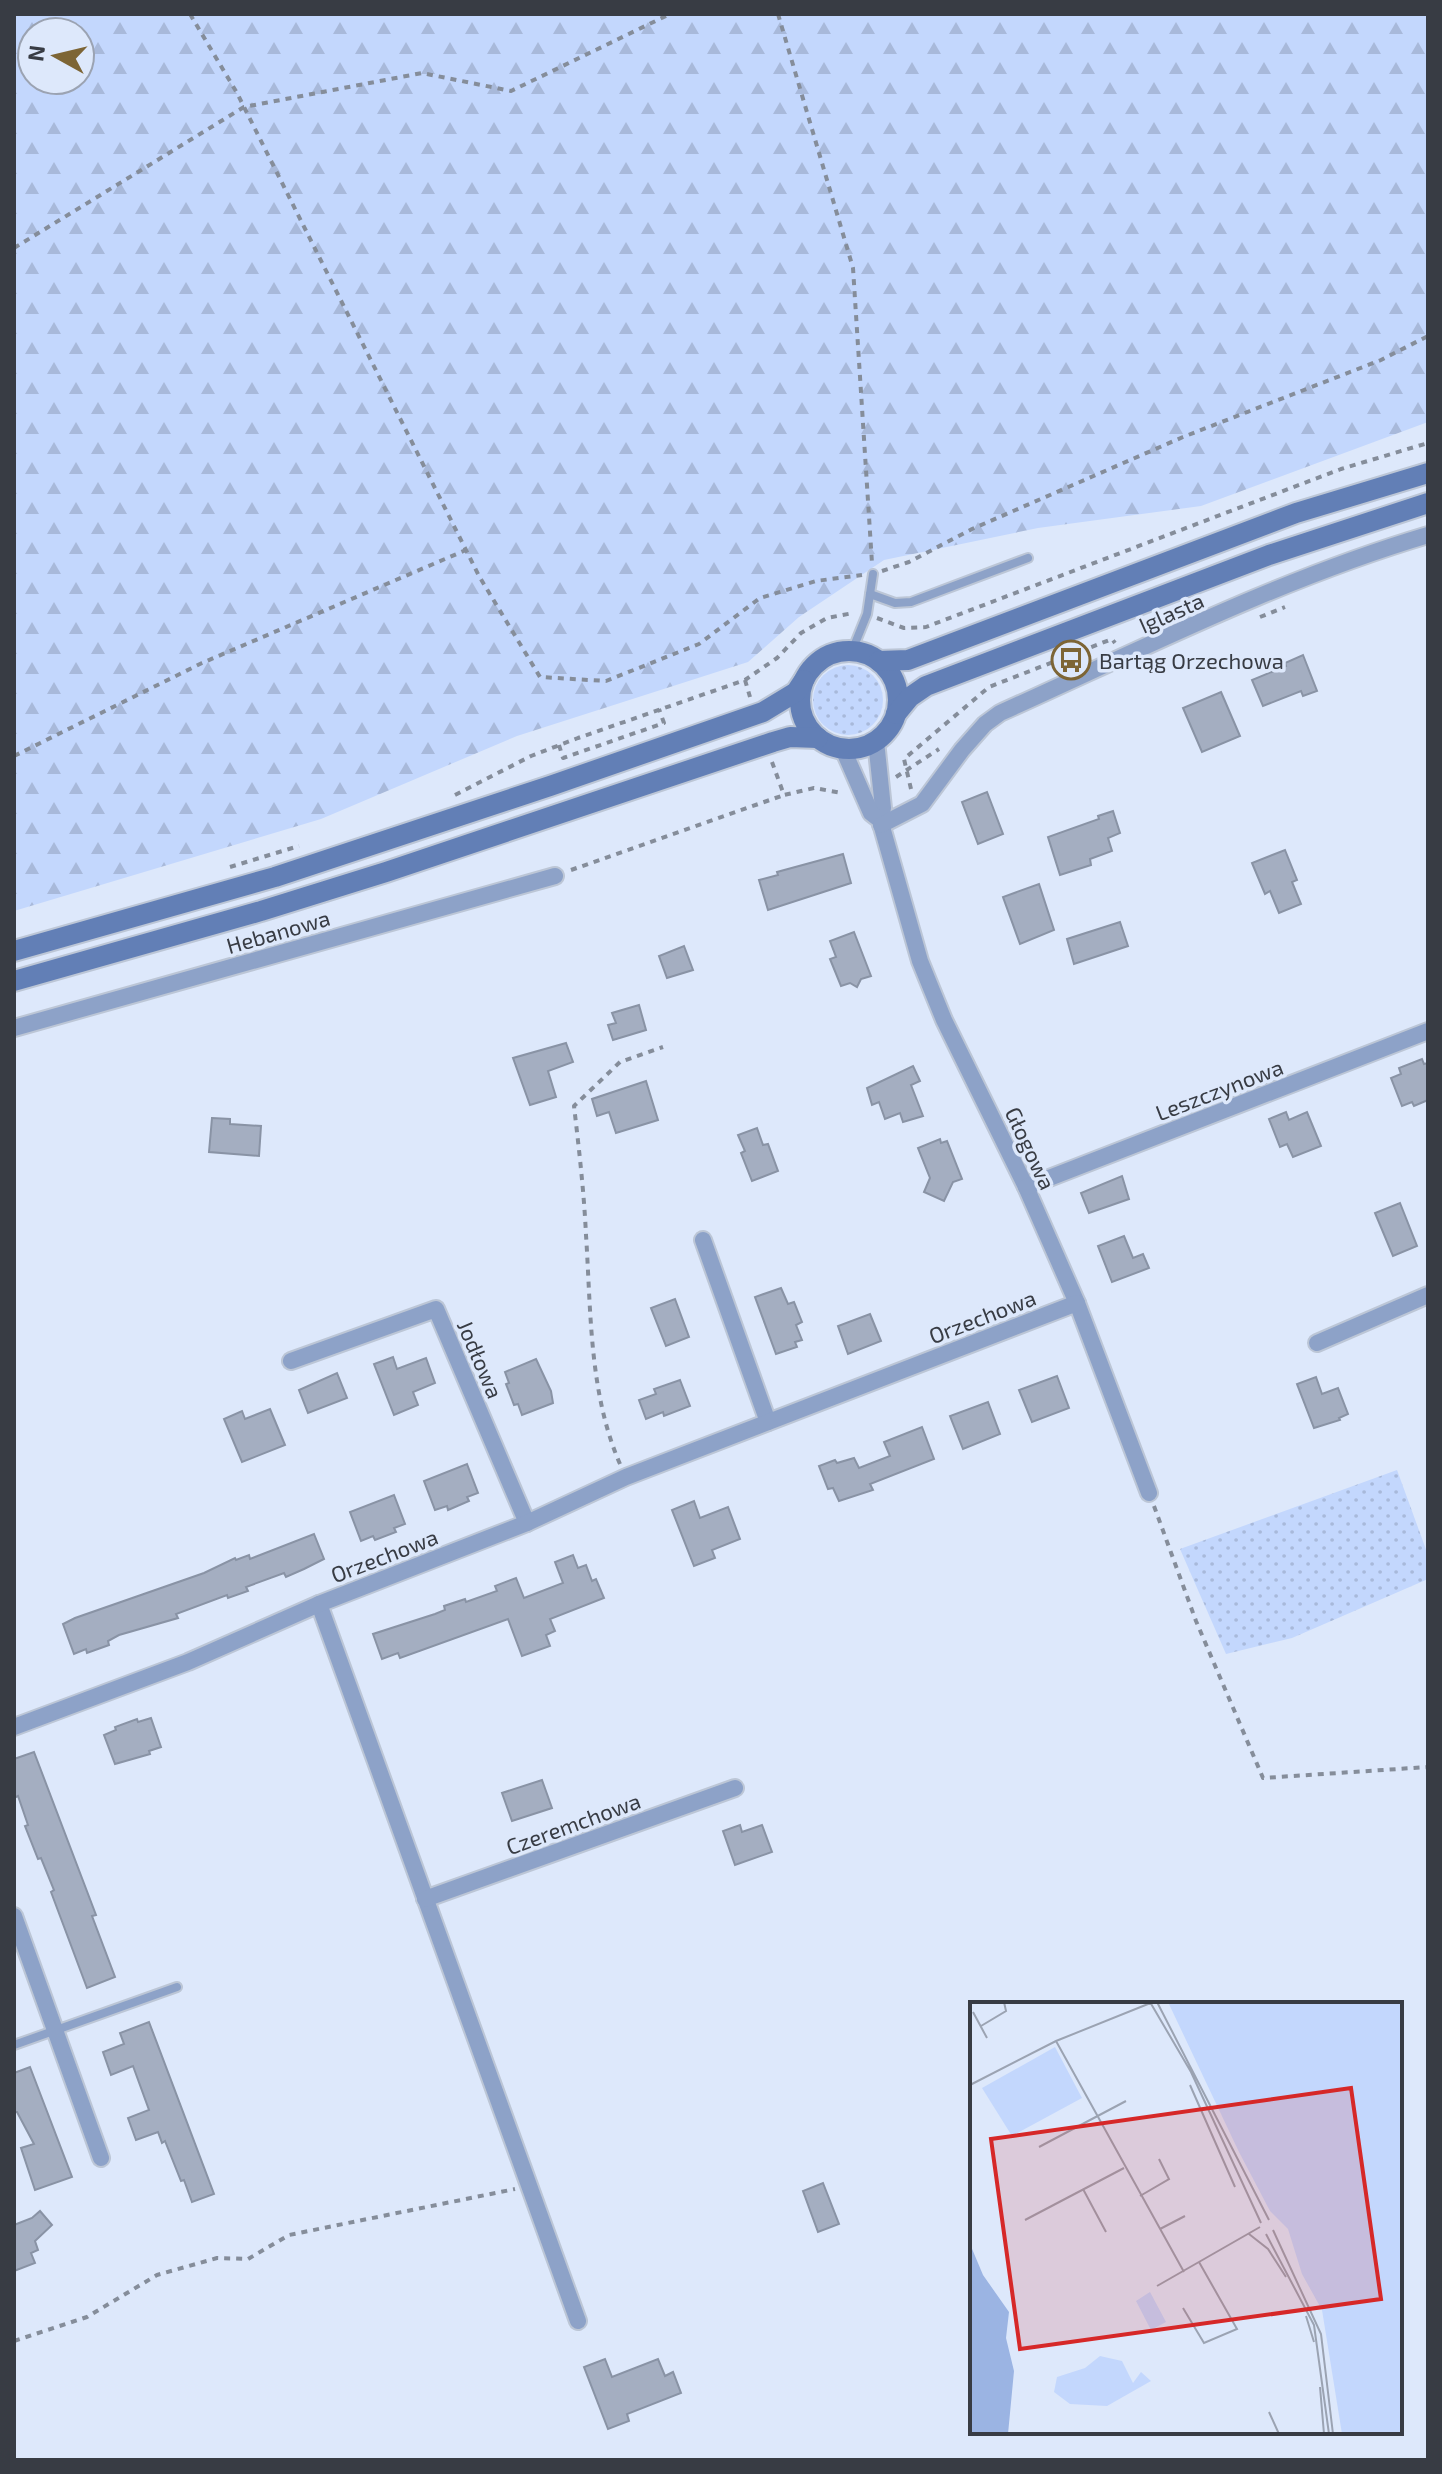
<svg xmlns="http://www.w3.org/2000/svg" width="1442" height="2474" font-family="'Exo 2',sans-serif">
  <defs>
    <pattern id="grass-dots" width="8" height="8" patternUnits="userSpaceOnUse" patternTransform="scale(2)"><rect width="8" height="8" fill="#c3d7fd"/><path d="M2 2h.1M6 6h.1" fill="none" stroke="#a8b9da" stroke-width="1.8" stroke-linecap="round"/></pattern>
    <pattern id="forest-firs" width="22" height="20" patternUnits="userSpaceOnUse" patternTransform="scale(2)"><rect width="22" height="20" fill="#c3d7fd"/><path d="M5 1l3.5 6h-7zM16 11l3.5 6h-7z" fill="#a8b9da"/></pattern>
  </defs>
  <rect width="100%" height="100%" fill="#dde8fb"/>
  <g fill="url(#grass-dots)">
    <circle cx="848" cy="700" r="35"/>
    <polygon points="1397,1470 1428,1555 1428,1579 1292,1638 1226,1654 1180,1549"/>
  </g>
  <path fill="url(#forest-firs)" fill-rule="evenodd" d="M14 14H1428V422L1201 506 1038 528 884 560 799 617 748 662 517 736 321 819 14 911ZM32 32H80V80H32Z"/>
  <g fill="#a4aec1" stroke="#8993a5" stroke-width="2">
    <polygon points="1303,655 1317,691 1303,696 1301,691 1263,706 1252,680 1286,666 1285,663"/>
    <polygon points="1221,692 1240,736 1202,752 1183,708"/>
    <polygon points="987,792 1003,834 978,844 962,802"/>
    <polygon points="1113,811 1120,833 1108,838 1112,851 1090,859 1091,865 1060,875 1048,837 1099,819 1098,816"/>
    <polygon points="1285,850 1297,880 1292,882 1301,904 1279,913 1270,891 1265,894 1252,863"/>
    <polygon points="843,854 851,883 768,910 759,880 778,875 777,872"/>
    <polygon points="1039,884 1054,930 1020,944 1003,897"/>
    <polygon points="1120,922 1128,946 1074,964 1067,939"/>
    <polygon points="854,932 871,976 861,979 857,987 850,983 841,986 830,959 836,957 830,941"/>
    <polygon points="684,946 693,970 667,978 659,956"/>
    <polygon points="639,1005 646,1030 613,1040 608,1025 616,1023 612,1013"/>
    <polygon points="566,1043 573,1062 548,1071 556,1097 530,1105 513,1058"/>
    <polygon points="1422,1059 1424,1064 1428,1063 1428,1100 1414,1106 1412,1102 1402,1106 1391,1078 1401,1074 1399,1068"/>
    <polygon points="913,1066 920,1081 911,1085 923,1116 903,1122 900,1113 885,1119 879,1102 872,1105 867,1088"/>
    <polygon points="646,1081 658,1120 616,1133 609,1112 597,1116 592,1099"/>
    <polygon points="1286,1112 1289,1120 1307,1112 1321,1146 1293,1157 1287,1144 1280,1147 1269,1119"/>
    <polygon points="212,1118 230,1119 230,1124 261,1126 259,1156 209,1152"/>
    <polygon points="757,1128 763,1145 768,1144 778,1171 752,1181 741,1153 745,1151 738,1135"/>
    <polygon points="940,1139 941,1143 947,1141 962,1179 953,1182 944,1201 924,1192 930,1178 918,1148"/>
    <polygon points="1122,1176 1129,1199 1089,1213 1081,1193"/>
    <polygon points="1400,1203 1417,1246 1393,1256 1375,1213"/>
    <polygon points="1124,1236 1133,1258 1143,1254 1149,1268 1112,1282 1098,1246"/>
    <polygon points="781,1288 788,1304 794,1302 802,1322 796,1325 802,1340 795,1342 797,1347 776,1354 755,1297"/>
    <polygon points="675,1299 689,1337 666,1346 651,1308"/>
    <polygon points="870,1314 881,1341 848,1354 838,1326"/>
    <polygon points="393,1357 397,1369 426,1358 435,1383 413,1392 418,1405 394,1415 374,1364"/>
    <polygon points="536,1359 551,1391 553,1403 522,1415 518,1404 514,1405 506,1384 509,1383 505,1372"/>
    <polygon points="337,1373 347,1398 308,1413 299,1390"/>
    <polygon points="1057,1376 1069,1408 1032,1422 1019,1390"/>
    <polygon points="1316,1377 1322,1394 1338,1388 1348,1414 1339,1418 1340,1420 1314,1428 1297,1384"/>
    <polygon points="680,1380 690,1406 664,1416 663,1412 646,1419 639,1400 656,1394 654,1389"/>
    <polygon points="988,1402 1000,1434 963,1449 950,1416"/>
    <polygon points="270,1409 285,1445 242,1462 224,1419 242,1411 245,1419"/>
    <polygon points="922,1427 934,1459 870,1484 873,1490 839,1501 833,1488 828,1489 819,1466 835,1460 837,1463 854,1458 859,1468 890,1456 884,1442"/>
    <polygon points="467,1464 478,1493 467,1497 469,1501 448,1510 447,1506 435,1510 424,1481"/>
    <polygon points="394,1495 405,1524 394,1528 396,1532 375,1540 373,1536 361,1541 350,1512"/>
    <polygon points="694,1501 700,1518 728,1507 740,1539 712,1550 715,1558 694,1566 672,1510"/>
    <polygon points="314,1534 324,1559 304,1569 286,1577 284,1573 246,1587 248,1591 228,1598 227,1595 176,1614 178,1618 119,1635 108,1641 109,1645 87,1653 86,1649 74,1654 63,1624 75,1618 204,1573 235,1558 236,1560 249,1555 250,1559"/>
    <polygon points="573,1555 578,1568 586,1565 592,1581 596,1579 604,1598 550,1619 555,1631 546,1635 550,1646 522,1656 508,1619 400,1658 398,1653 382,1659 373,1634 435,1614 445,1610 444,1606 465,1599 466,1602 497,1591 495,1586 516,1578 524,1598 563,1583 555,1562"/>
    <polygon points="151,1718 161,1747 149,1751 150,1754 115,1764 104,1735 116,1730 115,1727 137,1719 138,1722"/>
    <polygon points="34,1752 96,1915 92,1916 115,1977 87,1988 51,1892 54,1890 41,1858 38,1859 25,1826 28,1825 18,1796 14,1798 14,1759"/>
    <polygon points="542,1780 552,1808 512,1821 502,1793"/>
    <polygon points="740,1825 742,1832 762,1825 772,1852 735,1865 723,1831"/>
    <polygon points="149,2022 214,2194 192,2202 184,2180 181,2181 165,2141 162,2143 158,2132 136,2140 128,2118 149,2110 133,2066 111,2075 103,2052 124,2044 120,2033"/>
    <polygon points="30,2067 72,2177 35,2190 21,2148 34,2144 17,2112 14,2112 14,2073"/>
    <polygon points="823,2183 839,2224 818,2232 803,2191"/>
    <polygon points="40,2211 52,2225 35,2241 38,2250 31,2253 35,2263 14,2271 14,2225 32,2218"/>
    <polygon points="605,2359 612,2377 658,2359 665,2376 673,2372 681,2393 627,2414 629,2421 608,2429 584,2367"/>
  </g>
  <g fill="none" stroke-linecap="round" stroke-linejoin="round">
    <defs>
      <g id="lane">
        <polyline points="870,594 895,603 911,602 1028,558"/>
        <polyline points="852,651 867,614 873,574"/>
        <polyline points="14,2045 177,1987"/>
      </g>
      <g id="street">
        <polyline points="876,741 883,808 880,820 920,961 944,1020 1026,1187 1077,1303 1149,1493"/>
        <polyline points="843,749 871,813 880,820"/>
        <path d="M881 825 922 804 962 750 985 724 1000 713C1140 650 1280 579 1428 535"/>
        <polyline points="14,1028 555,876"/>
        <polyline points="1026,1187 1428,1031"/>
        <polyline points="703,1240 768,1422"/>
        <polyline points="1317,1343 1428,1295"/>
        <polyline points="291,1361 436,1309 527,1523"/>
        <polyline points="319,1604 578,2321"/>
        <polyline points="14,1727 188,1662 319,1604 527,1523 626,1477 1077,1303"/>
        <polyline points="425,1899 735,1788"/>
        <polyline points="14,1916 101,2158"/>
      </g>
      <g id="secondary">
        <circle cx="849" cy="700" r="49"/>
        <polyline points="879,661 908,660 1296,513 1428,473"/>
        <polyline points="896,714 910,697 926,686 1269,555 1428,503"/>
        <polyline points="14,951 275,877 550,786 763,712 796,692 804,680"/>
        <polyline points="14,981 261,911 386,872 773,742 790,737 818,738"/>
      </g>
    </defs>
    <use href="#lane" stroke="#bcc6d6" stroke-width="12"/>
    <use href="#street" stroke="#bcc6d6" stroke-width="20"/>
    <use href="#secondary" stroke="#bcc6d6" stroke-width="24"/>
    <g stroke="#858d9a" stroke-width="4" stroke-dasharray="6 6" stroke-linecap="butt">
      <polyline points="190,14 237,93 479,576 540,677 606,681 699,644 760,598 816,581 862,575"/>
      <polyline points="778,14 853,268 872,563"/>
      <polyline points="14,248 244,107 422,73 511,91 670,14"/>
      <polyline points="882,571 909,562 972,529 1183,437 1381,360 1428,336"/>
      <polyline points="1260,617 1285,607"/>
      <polyline points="877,618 904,628 926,627 1341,469 1428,443"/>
      <polyline points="745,680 750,697"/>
      <polyline points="559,745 563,758 664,723 659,709"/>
      <polyline points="14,756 202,663 466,550"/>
      <polyline points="772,762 784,795 814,788 842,793"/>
      <polyline points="896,777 939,749"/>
      <polyline points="911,789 904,759 989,687 1112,639 1115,643"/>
      <polyline points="455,795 531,756 578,738 745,680 777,658 801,633 827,618 853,613"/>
      <polyline points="230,867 299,846"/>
      <polyline points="571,870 784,795"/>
      <path d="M620 1464C589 1393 591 1311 586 1235 584 1192 579 1149 574 1106L620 1062 663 1047"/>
      <polyline points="1154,1506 1196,1621 1263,1778 1428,1767"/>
      <polyline points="14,2341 87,2317 157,2275 217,2258 248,2259 289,2235 515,2189"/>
    </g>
    <use href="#lane" stroke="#8da2c8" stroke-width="8"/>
    <use href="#street" stroke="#8da2c8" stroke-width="16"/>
    <use href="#secondary" stroke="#627fb6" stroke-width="20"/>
  </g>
  <defs>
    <symbol id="bus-ring" viewBox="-11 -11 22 22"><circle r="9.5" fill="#dde8fb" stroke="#7d6535" stroke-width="1.5"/><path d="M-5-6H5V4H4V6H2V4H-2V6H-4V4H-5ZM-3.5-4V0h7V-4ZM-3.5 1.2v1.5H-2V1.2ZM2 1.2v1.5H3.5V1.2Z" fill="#7d6535"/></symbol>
  </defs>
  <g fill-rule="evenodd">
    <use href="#bus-ring" x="1049" y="638" width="44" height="44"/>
  </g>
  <g text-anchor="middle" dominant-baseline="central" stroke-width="7" stroke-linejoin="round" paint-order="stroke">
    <g font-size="22" fill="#383c44" stroke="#dde8fb">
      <text transform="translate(1171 612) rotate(-24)">Iglasta</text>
      <text transform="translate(278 931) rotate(-16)">Hebanowa</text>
      <text transform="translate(1219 1089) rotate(-21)">Leszczynowa</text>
      <text transform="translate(1031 1148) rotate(65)">Głogowa</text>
      <text transform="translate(982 1316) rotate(-21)">Orzechowa</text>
      <text transform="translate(481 1359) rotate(67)">Jodłowa</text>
      <text transform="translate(384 1555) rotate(-21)">Orzechowa</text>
      <text transform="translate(573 1823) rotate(-20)">Czeremchowa</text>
    </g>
    <g font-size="22" fill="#383c44" stroke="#dde8fb" text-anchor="start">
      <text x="1099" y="660">Bartąg Orzechowa</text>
    </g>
  </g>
  <g transform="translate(970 2002)">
    <rect width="432" height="432" fill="#dde8fb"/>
    <path d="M85 45 112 96 42 134 12 86ZM180 290 196 320 181 328 166 299ZM130 354 152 359 163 381 171 370 181 379 137 404 100 402 84 390 87 375 115 366Z" fill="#c3d7fd"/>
    <path d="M198 0H432V432H372L352 308 332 272 318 227 300 209 269 150Z" fill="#c3d7fd"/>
    <path d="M0 242 13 273 39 310 36 336 44 369 38 432H0Z" fill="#9bb4e3"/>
    <path fill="none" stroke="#9ba3b2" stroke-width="2" d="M180 0 221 70 291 221M187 0 299 218M3 10 17 36M11 24 36 9 34 0M86 39 214 270M0 83 86 39 183 0M220 83 265 185M69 145 156 99M113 187 136 230M170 194 199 177 189 157M55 218 154 166M190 227 215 214M303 228 351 332 363 432M279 232 298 247 316 275M296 232 344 323 359 432M187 284 290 225M213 306 234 341 267 327 229 260M336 314 344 340M350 385 354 432M299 410 309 432"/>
    <path fill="#d62828" fill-opacity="0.15" stroke="#d62828" stroke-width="4" d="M381 86 411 297 50 347 21 137Z"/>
    <rect width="432" height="432" fill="none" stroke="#383c44" stroke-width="4"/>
  </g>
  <rect width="1442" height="2474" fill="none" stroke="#383c44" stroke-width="32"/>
  <g transform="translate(56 56) rotate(278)"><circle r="38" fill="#dde8fb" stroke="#9ba3b2" stroke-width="2"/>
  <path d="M0-6L14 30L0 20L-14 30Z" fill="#7d6535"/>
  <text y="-12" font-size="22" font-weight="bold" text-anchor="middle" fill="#383c44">N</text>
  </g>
</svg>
